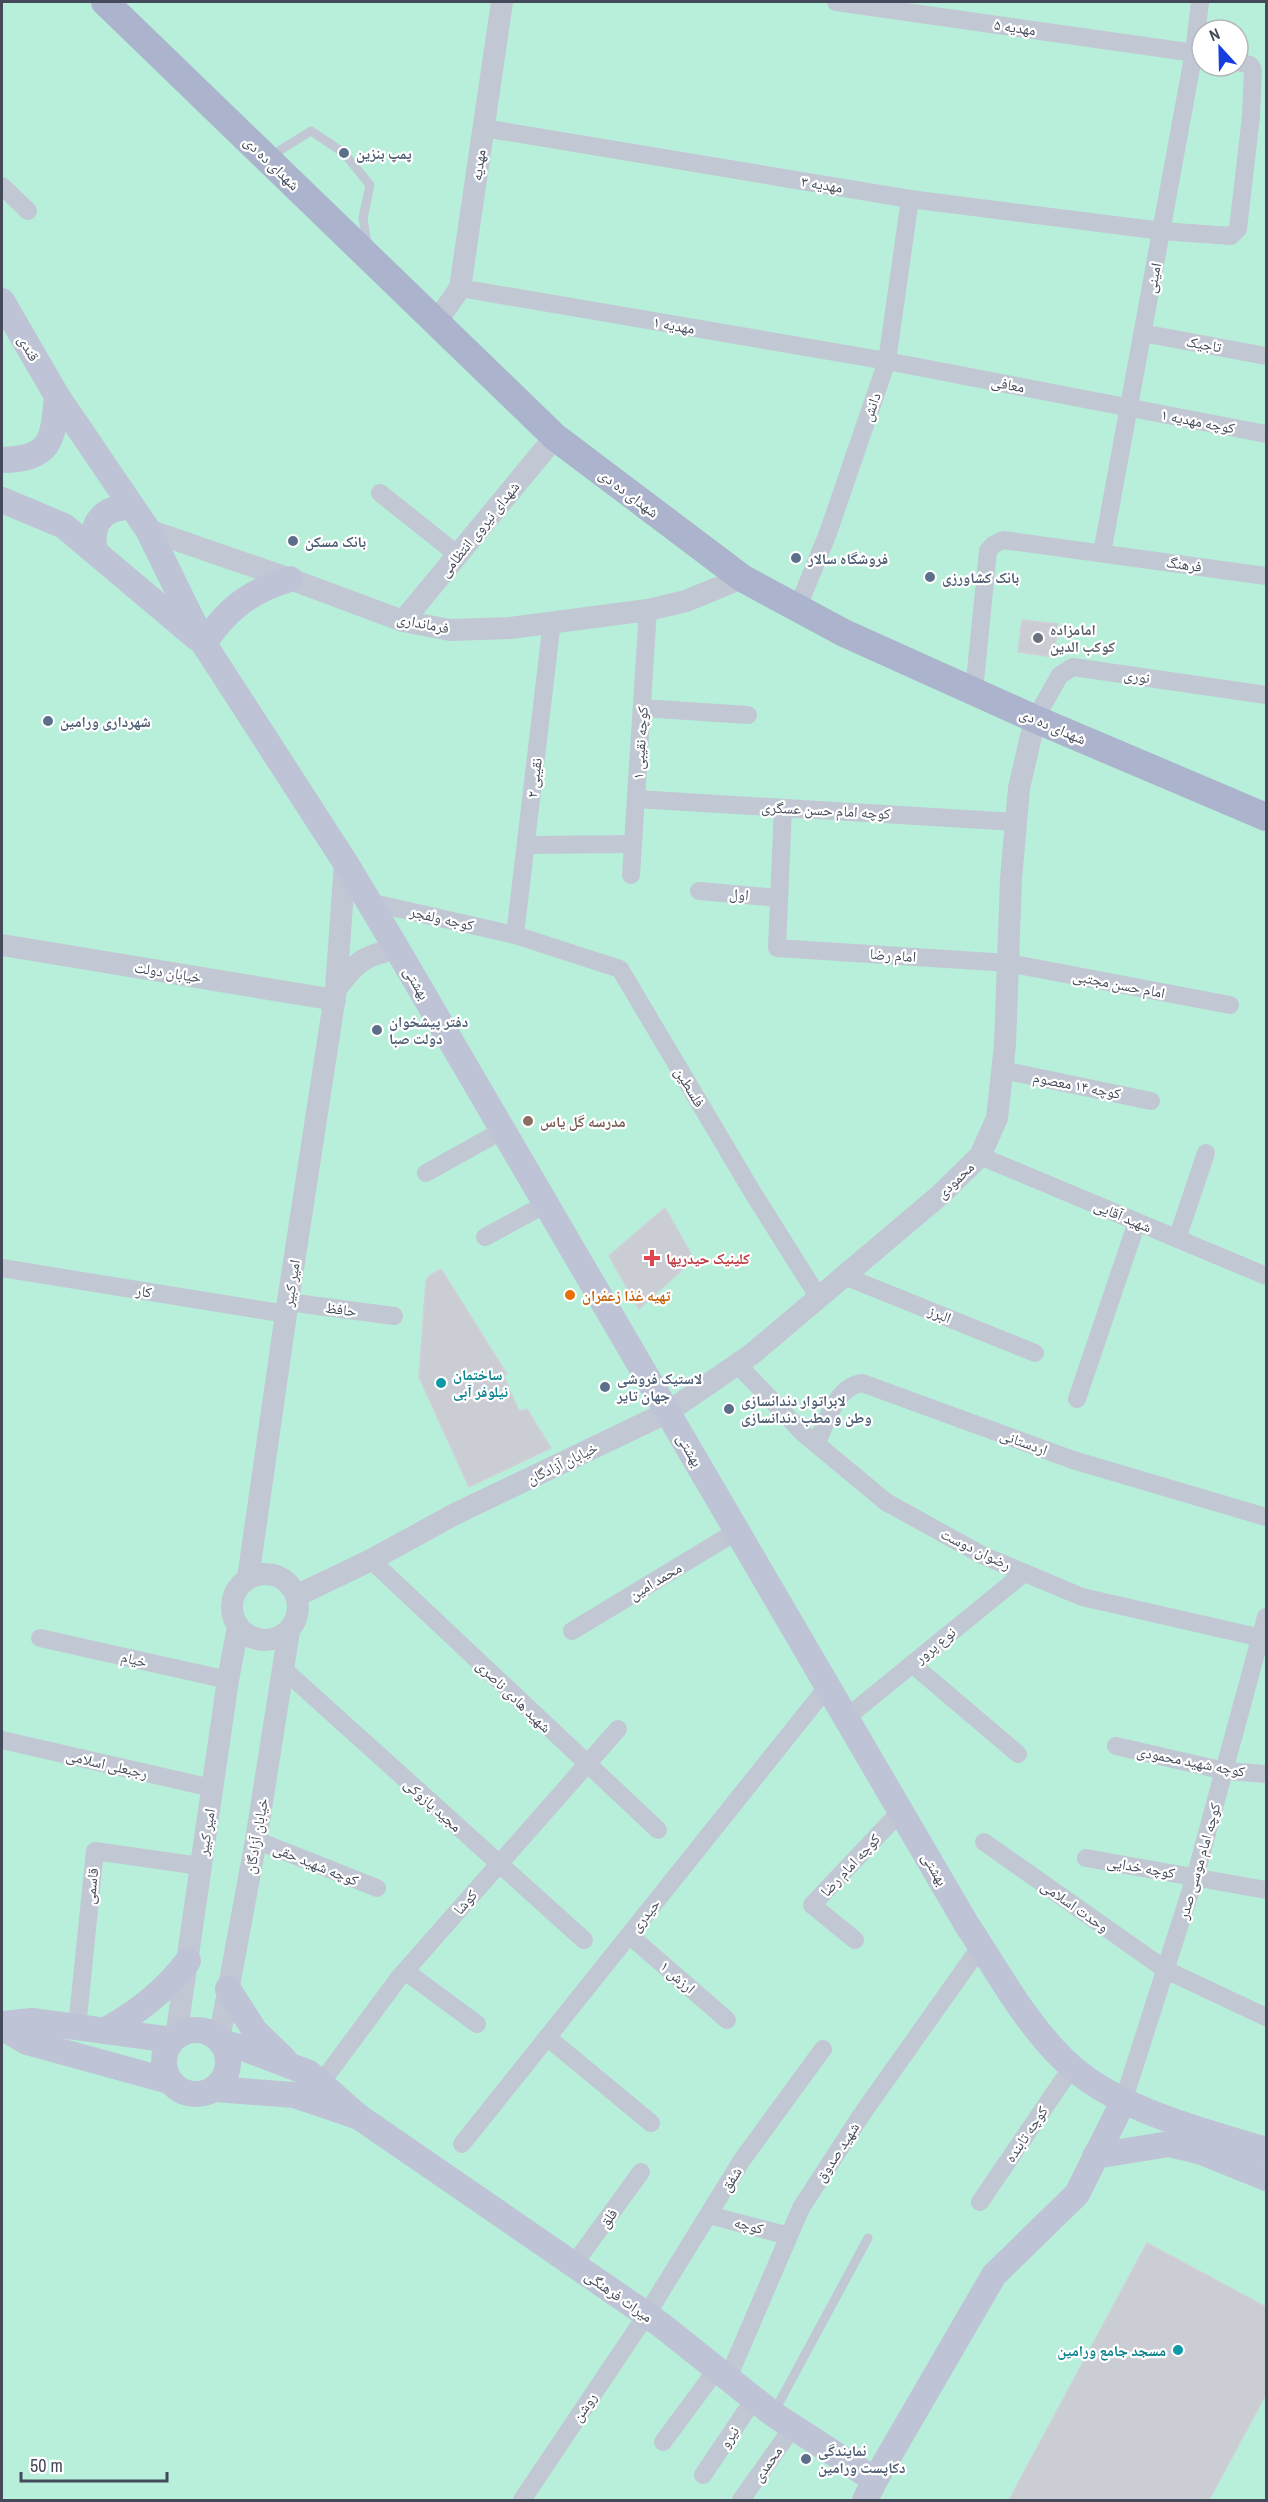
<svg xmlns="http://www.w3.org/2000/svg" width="1268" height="2502" font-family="'Archivo Narrow','Noto Naskh Arabic',sans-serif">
  <rect width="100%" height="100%" fill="#efedec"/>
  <path fill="#b8efda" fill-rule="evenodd" d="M2 2H1266V2500H2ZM1202 30H1238V66H1202Z"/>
  <g fill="#cbcdd4" stroke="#d0d0d8" stroke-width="1.5">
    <polygon points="1022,620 1058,624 1054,657 1018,652"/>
    <polygon points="665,1208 694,1259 639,1309 609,1256"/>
    <polygon points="441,1269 507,1374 503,1375 519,1411 527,1409 551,1448 469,1487 419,1377 426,1281 429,1276"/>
    <polygon points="1147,2243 1266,2307 1266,2394 1209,2500 1009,2500"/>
  </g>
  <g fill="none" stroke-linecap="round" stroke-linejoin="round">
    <g stroke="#c2c7d4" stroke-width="9">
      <polyline points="269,157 311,131 344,153 370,185 363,218 367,244"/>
      <polyline points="774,2412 868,2238"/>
    </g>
    <g stroke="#c2c7d4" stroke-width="18">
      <polyline points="836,2 1202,54"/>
      <polyline points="484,128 910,199 1162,231 1231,236 1238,229 1251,116 1253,70 1250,65 1238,62"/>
      <polyline points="2,186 28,211"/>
      <polyline points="460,288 887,361 1266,434"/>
      <polyline points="1142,333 1266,356"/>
      <polyline points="380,493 458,555"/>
      <polyline points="1102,553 1194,52 1200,2"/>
      <polyline points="798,607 828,533 887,361 910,199"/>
      <polyline points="974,691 988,551 993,545 1003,540 1266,576"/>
      <polyline points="642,708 748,715"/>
      <polyline points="1035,719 1060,675 1073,667 1266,695"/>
      <polyline points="636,799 1016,822"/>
      <polyline points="783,808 777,948 1008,963 1230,1005"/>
      <polyline points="526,845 633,844"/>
      <polyline points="631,875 648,610"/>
      <polyline points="699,891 779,898"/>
      <polyline points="369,902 515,935 620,969 753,1193 819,1298"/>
      <polyline points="515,935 552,621"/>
      <polyline points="1002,1070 1151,1101"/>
      <polyline points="980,1156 1266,1276"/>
      <polyline points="426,1173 503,1130"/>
      <polyline points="485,1237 546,1204"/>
      <polyline points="1177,1239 1206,1153"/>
      <polyline points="2,1268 286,1314"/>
      <polyline points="844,1276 1035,1353"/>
      <polyline points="288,1302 394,1316"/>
      <polyline points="737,1364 803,1433 886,1502 982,1555 1082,1597 1266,1639"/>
      <polyline points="1077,1399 1137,1222"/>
      <path d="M816 1444C827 1422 835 1387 862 1383L1073 1460 1266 1517"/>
      <polyline points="371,1560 658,1830"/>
      <polyline points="572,1631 737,1531"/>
      <polyline points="40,1638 228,1680"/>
      <polyline points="912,1664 1018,1754"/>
      <polyline points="282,1668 584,1940"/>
      <polyline points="846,1718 1024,1573"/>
      <polyline points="2,1740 212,1788"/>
      <polyline points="1116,1746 1225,1771 1266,1774"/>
      <polyline points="256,1840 377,1888"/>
      <polyline points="984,1842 1166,1970 1266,2017"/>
      <polyline points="1086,1858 1266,1890"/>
      <polyline points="629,1935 727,2020"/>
      <polyline points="855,1940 812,1905 901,1811"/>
      <polyline points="405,1971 477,2024"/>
      <polyline points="77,2027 95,1851 200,1866"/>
      <polyline points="547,2037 651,2123"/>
      <polyline points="321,2083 398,1979 618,1729"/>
      <polyline points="1123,2102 1195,1877 1266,1617"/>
      <polyline points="462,2144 828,1686"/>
      <polyline points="980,2202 1072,2067"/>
      <polyline points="709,2215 789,2236"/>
      <polyline points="574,2264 641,2172"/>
      <polyline points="728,2378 801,2208 862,2114 981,1946"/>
      <polyline points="663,2442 717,2369"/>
      <polyline points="703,2475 754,2399"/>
      <polyline points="522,2500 647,2314 742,2160 823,2049"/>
      <polyline points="741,2500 793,2427"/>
    </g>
    <g stroke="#c2c7d4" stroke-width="22">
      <polyline points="437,321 460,288 502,2"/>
      <polyline points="148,530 290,579 403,621 450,630 510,628 648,610 686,601 742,578"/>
      <polyline points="403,621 555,437"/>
      <polyline points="2,945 335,1000"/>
      <path d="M336 989C356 962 364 955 397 949"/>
      <circle cx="265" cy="1607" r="33"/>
      <polyline points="248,1578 286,1314 336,989 345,862"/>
      <polyline points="296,1596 371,1560 455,1514 668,1412 752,1354 940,1195 980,1156 997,1118 1005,1045 1011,879 1019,788 1035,719"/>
      <polyline points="176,2037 228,1680 238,1627"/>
      <polyline points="219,2040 256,1840 289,1631"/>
    </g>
    <g stroke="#bec4d6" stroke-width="26">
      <path d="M2 301 57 396 148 530 204 644 345 862 397 949 967 1925C997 1970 1024 2021 1063 2059 1113 2109 1200 2130 1266 2150"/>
      <path d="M2 460C52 459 53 440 57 396"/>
      <polyline points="2,500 64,526 197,638"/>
      <path d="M95 550C89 523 104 506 132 507"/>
      <path d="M204 644C225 610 252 590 290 579"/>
      <polyline points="228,1989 255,2031 284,2059"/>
      <polyline points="2,2024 32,2021 172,2040"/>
      <polyline points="2,2027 27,2042 169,2081"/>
      <circle cx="196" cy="2062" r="32"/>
      <path d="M104 2031C138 2012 164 1992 188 1961"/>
      <polyline points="214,2089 294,2095 359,2117 309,2073 243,2048 221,2042"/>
      <polyline points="359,2117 660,2324 773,2414 875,2480"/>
      <polyline points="1095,2156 1169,2144 1199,2151 1266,2178"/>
      <polyline points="865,2500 875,2480 994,2275 1077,2194 1123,2102"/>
    </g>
    <polyline stroke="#abb4cc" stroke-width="28" points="105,2 555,437 742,578 844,633 1035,719 1266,817"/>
  </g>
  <g fill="#5c6f8a" stroke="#fff" stroke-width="2">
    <circle cx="344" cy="153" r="6"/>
    <circle cx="293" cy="541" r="6"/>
    <circle cx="796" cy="558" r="6"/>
    <circle cx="930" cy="577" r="6"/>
    <circle cx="48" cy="721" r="6"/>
    <circle cx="377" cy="1030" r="6"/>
    <circle cx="605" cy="1387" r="6"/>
    <circle cx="729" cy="1409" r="6"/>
    <circle cx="806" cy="2459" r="6"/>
  </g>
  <circle fill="#6b7280" stroke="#fff" stroke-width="2" cx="1038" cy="638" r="6"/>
  <circle fill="#8d6e63" stroke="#fff" stroke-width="2" cx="528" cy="1121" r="6"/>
  <path fill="#e0444e" stroke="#fff" stroke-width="2" d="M649 1249h6v6h6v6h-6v6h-6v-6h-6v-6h6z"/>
  <circle fill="#e8710a" stroke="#fff" stroke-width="2" cx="570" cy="1295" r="6"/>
  <g fill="#0f9aa8" stroke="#fff" stroke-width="2">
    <circle cx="441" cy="1383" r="6"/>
    <circle cx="1178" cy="2350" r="6"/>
  </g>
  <g text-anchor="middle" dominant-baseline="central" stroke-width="4.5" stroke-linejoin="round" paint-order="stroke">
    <g font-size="15" fill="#444a5a" stroke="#fff">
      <text transform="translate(1015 27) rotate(8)">مهدیه ۵</text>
      <text transform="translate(272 163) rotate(44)">شهدای ده دی</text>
      <text transform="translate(478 165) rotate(-82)">مهدیه</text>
      <text transform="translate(822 184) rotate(9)">مهدیه ۳</text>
      <text transform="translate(1153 278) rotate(-79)">امینی</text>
      <text transform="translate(674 325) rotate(10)">مهدیه ۱</text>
      <text transform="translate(1204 344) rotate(10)">تاجیک</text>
      <text transform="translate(29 348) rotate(60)">قندی</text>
      <text transform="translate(1008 384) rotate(11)">معافی</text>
      <text transform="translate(871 407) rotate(-71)">دانش</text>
      <text transform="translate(1198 421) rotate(11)">کوچه مهدیه ۱</text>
      <text transform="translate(629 493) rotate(37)">شهدای ده دی</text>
      <text transform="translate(479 529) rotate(-51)">شهدای نیروی انتظامی</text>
      <text transform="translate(1184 564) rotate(8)">فرهنگ</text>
      <text transform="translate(423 623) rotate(11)">فرمانداری</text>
      <text transform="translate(1137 676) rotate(8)">نوری</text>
      <text transform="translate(1053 726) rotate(23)">شهدای ده دی</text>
      <text transform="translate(640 743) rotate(-86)">کوچه نقیبی ۱</text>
      <text transform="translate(534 778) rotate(-83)">نقیبی ۲</text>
      <text transform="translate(826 810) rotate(3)">کوچه امام حسن عسگری</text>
      <text transform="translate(739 894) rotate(5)">اول</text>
      <text transform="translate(442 918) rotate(13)">کوجه ولفجر</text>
      <text transform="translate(893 955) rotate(4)">امام رضا</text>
      <text transform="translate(168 972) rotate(9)">خیابان دولت</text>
      <text transform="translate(417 983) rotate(60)">بهشتی</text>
      <text transform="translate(1119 984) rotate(11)">امام حسن مجتبی</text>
      <text transform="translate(1077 1085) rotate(11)">کوچه ۱۴ معصوم</text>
      <text transform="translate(690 1087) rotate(59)">فلسطین</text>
      <text transform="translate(955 1180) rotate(-44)">محمودی</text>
      <text transform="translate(1123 1216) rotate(23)">شهید آقایی</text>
      <text transform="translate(291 1283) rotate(-81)">امیر کبیر</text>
      <text transform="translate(144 1291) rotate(9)">کار</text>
      <text transform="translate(341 1309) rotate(7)">حافظ</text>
      <text transform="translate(940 1314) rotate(22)">البرز</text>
      <text transform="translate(1024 1442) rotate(20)">اردستانی</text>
      <text transform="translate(690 1450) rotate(60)">بهشتی</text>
      <text transform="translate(562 1463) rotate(-26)">خیابان آزادگان</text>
      <text transform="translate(976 1549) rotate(26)">رضوان دوست</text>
      <text transform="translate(655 1581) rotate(-31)">محمد امین</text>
      <text transform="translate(935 1645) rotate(-39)">نوع پرور</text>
      <text transform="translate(134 1659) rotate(13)">خیام</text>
      <text transform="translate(514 1696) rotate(44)">شهید هادی ناصری</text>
      <text transform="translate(1191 1761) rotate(11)">کوچه شهید محمودی</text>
      <text transform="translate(107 1764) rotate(13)">رجبعلی اسلامی</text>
      <text transform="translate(433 1805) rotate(42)">مجید پازوکی</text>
      <text transform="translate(206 1832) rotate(-81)">امیر کبیر</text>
      <text transform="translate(256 1836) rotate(-80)">خیابان آزادگان</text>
      <text transform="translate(1199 1861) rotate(-74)">کوچه امام موسی صدر</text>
      <text transform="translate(316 1864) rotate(22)">کوچه شهید حقی</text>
      <text transform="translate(850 1865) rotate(-47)">کوچه امام رضا</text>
      <text transform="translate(1141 1867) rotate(10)">کوچه خدایی</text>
      <text transform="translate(935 1869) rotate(60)">بهشتی</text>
      <text transform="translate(91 1886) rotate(-84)">قاسمی</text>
      <text transform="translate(465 1902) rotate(-49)">کوشا</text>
      <text transform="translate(1075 1906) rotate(35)">وحدت اسلامی</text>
      <text transform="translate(645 1915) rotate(-51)">حیدری</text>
      <text transform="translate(678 1977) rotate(41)">ارزش ۱</text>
      <text transform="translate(1026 2134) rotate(-56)">کوچه تابنده</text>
      <text transform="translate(837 2152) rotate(-57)">شهید صدوق</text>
      <text transform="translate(731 2179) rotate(-58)">شفق</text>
      <text transform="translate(608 2218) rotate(-54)">فلق</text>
      <text transform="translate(749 2225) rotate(15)">کوچه</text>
      <text transform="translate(619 2296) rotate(35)">میراث فرهنگی</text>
      <text transform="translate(584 2407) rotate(-56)">روشن</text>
      <text transform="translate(729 2437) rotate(-57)">نیرو</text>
      <text transform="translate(767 2464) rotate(-55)">محمدی</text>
    </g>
    <g font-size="15" font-weight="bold" fill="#4e5e75" stroke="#fff" text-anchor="start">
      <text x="356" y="153">پمپ بنزین</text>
      <text x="305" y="541">بانک مسکن</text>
      <text x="808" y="558">فروشگاه سالار</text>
      <text x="942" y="577">بانک کشاورزی</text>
      <text x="60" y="721">شهرداری ورامین</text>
      <text x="389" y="1021">دفتر پیشخوان<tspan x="389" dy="17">دولت صبا</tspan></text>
      <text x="617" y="1378">لاستیک فروشی<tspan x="617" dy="17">جهان تایر</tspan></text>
      <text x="741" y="1400">لابراتوار دندانسازی<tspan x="741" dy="17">وطن و مطب دندانسازی</tspan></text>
      <text x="818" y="2450">نمایندگی<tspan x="818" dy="17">دکاپست ورامین</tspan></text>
    </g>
    <g font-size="15" font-weight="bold" fill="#5b616d" stroke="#fff" text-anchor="start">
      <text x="1050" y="629">امامزاده<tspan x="1050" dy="17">کوکب الدین</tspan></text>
    </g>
    <g font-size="15" font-weight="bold" fill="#785e54" stroke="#fff" text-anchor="start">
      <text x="540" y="1121">مدرسه گل یاس</text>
    </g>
    <g font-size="15" font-weight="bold" fill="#be3a42" stroke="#fff" text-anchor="start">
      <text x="666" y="1258">کلینیک حیدریها</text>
    </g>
    <g font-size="15" font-weight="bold" fill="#c56008" stroke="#fff" text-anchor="start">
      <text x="582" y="1295">تهیه غذا زعفران</text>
    </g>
    <g font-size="15" font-weight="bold" fill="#0d838f" stroke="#fff" text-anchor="start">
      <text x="453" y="1374">ساختمان<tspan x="453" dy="17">نیلوفر آبی</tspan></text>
      <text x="1166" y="2350" text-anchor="end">مسجد جامع ورامین</text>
    </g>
  </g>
  <rect width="1268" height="2502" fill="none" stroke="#444a5a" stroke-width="6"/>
  <g transform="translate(1220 48) rotate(338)"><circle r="28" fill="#ffffff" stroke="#b4b7bd" stroke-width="1.5"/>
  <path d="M0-4.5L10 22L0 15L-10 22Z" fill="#153de0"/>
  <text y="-9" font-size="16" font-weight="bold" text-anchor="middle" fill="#444a5a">N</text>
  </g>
  <path d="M21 2472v9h146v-9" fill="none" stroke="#444a5a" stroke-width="3"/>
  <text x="30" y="2472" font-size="18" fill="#444a5a" stroke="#ffffff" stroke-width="4.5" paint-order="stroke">50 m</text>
</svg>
